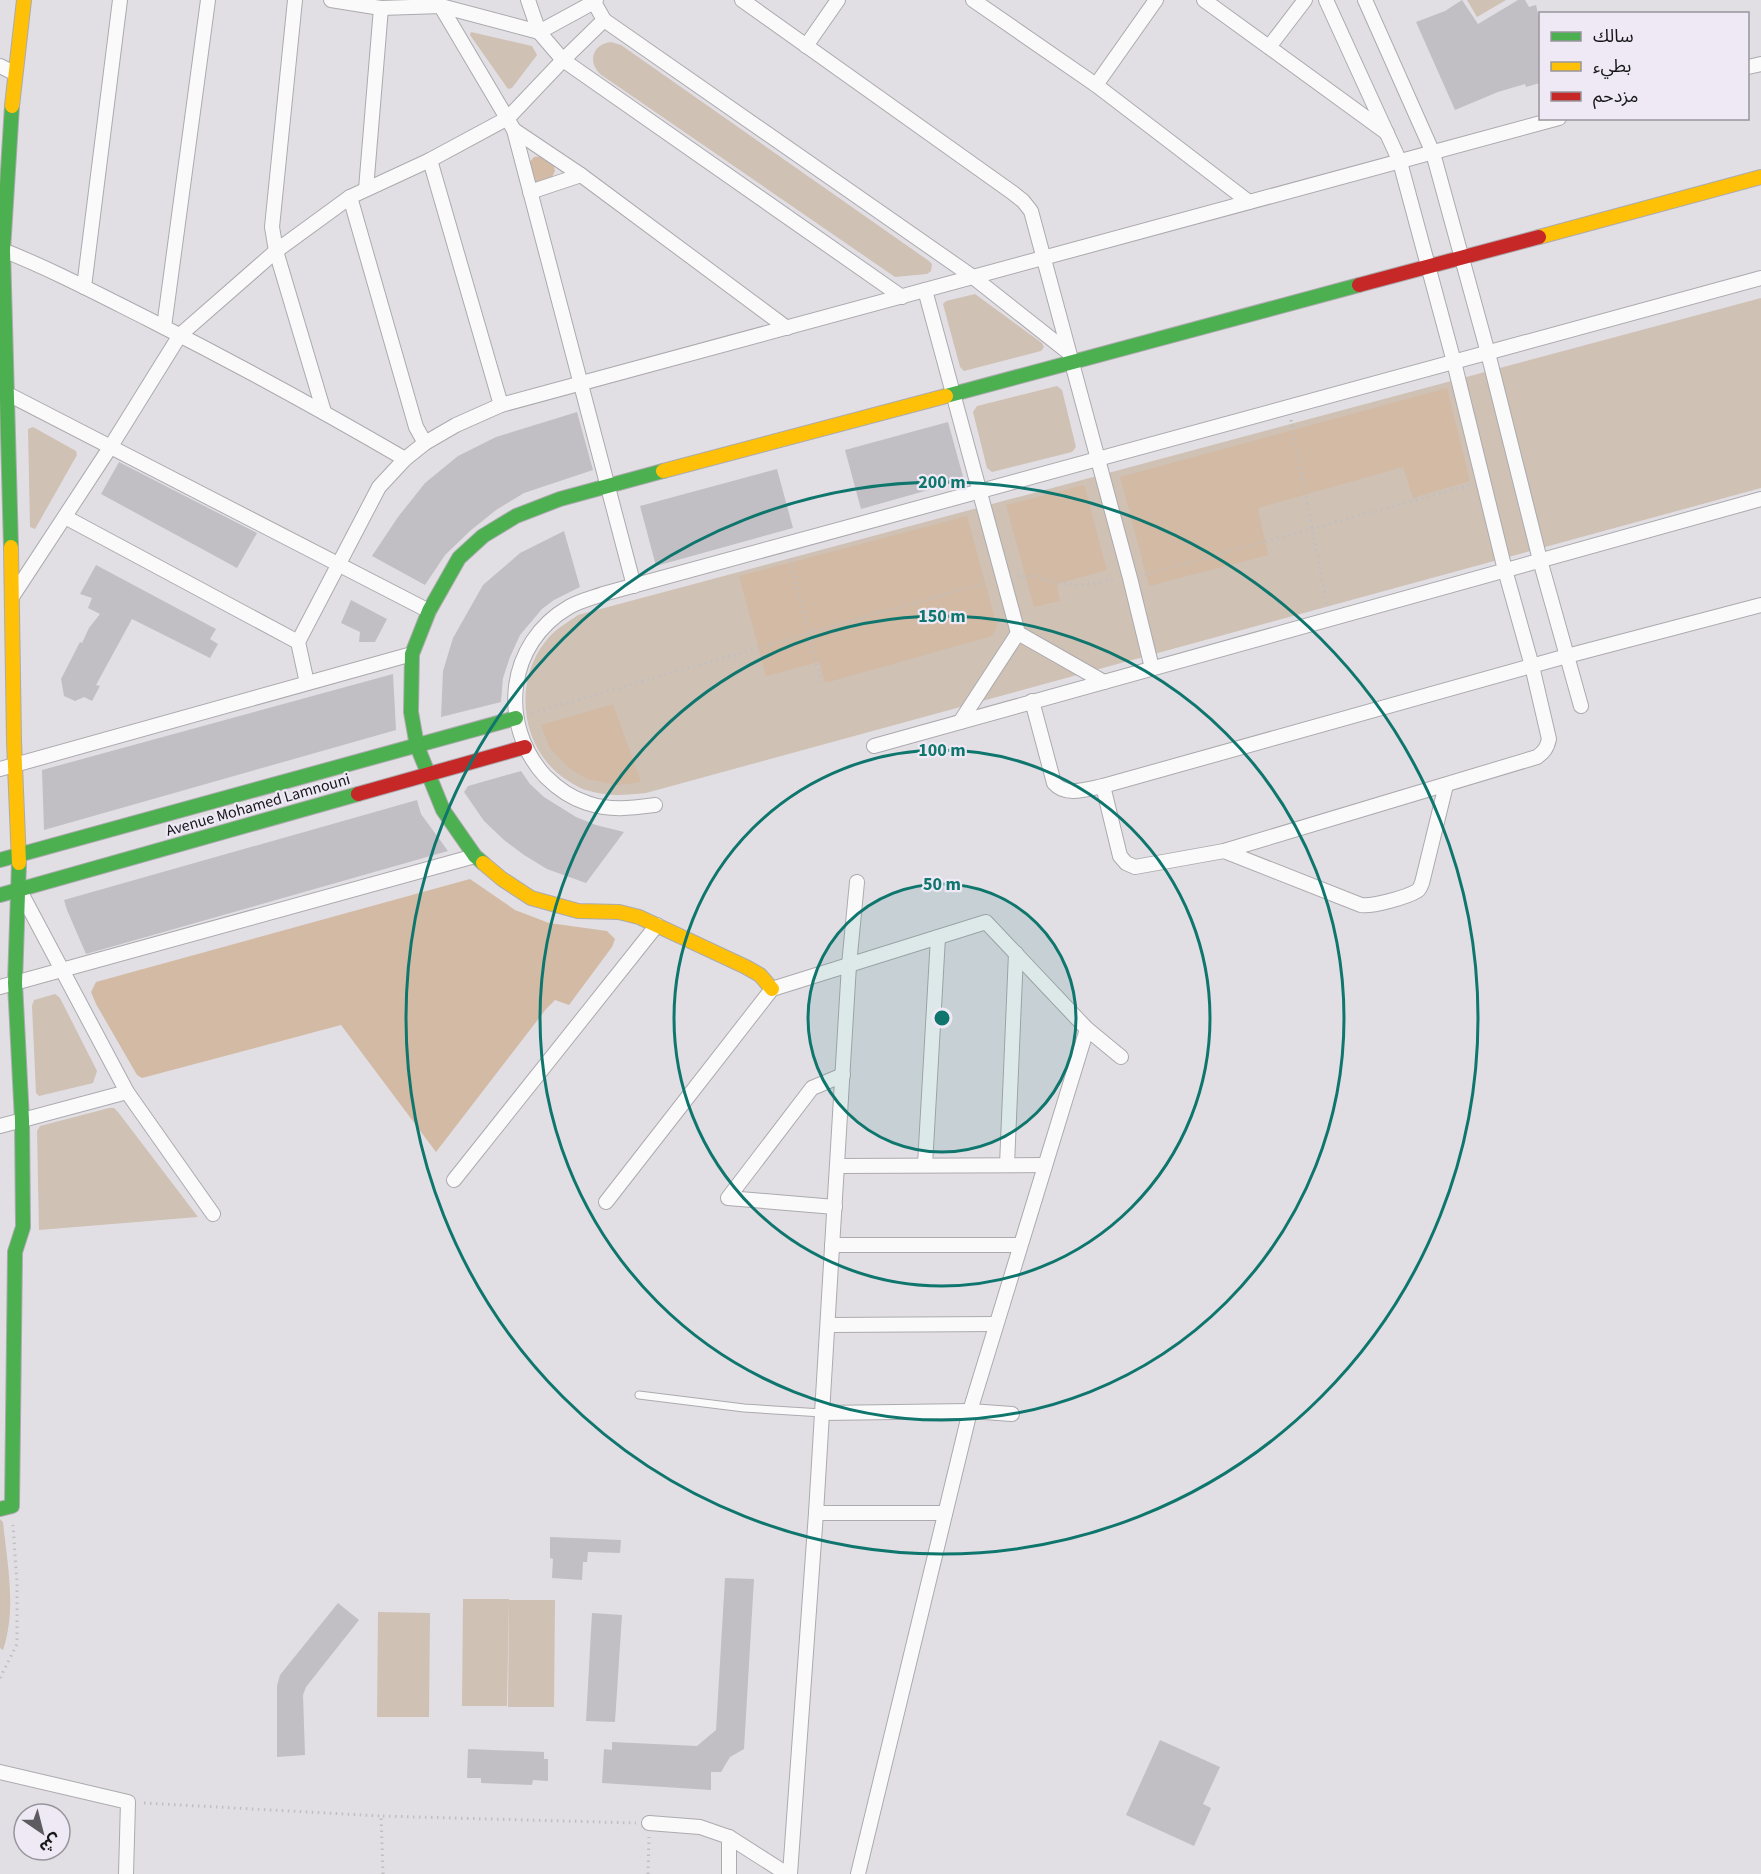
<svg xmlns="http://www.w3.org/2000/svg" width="1761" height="1874" font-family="'Source Sans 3','Noto Sans Arabic',sans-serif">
  <rect width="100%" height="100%" fill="#e1dfe4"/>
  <g fill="#d0c1b5">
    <polygon points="1467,0 1506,0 1477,17"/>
    <polygon points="471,32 532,46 537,55 512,88 508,89 470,35"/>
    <path d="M611 42 621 45 929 261 932 264 931 271 927 274 895 277 600 74C587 61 593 44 611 42Z"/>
    <polygon points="975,294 1042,343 1044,347 1041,351 964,371 960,367 943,304 946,301"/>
    <path d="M1761 298V488L646 793C625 795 607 797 586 790 581 789 575 785 570 782 519 752 510 677 552 634 559 627 570 621 578 615Z"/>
    <polygon points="1057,386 1062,390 1076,447 1072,452 992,472 987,468 973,412 977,406"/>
    <polygon points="33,427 76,451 77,455 35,529 30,527 28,429"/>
    <polygon points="55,994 60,998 97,1071 93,1083 39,1096 36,1093 32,1006 34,1000"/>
    <polygon points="109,1108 114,1108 118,1112 198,1217 39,1230 37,1131 40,1126"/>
    <path d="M0 1519 3 1522C7 1563 17 1609 3 1650L0 1648Z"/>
    <polygon points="463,1599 509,1599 507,1706 462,1706"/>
    <polygon points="509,1600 555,1600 554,1707 508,1707"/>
    <polygon points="378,1612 430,1613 429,1717 377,1717"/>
  </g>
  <g fill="#d2baa4">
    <polygon points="543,156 553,163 555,171 551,179 538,183 534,181 528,164 534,157"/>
    <polygon points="1447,388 1470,481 1413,498 1403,467 1258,508 1268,555 1149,586 1120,477"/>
    <polygon points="1084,485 1107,570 1057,584 1060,601 1034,607 1006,505"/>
    <polygon points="967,516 997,626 992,636 825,683 819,662 766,676 739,576"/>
    <polygon points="613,704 641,782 617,785 587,779 569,768 550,748 541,725"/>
    <polygon points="470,879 515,910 549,923 607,931 615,939 612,947 569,1005 555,1000 546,1009 436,1152 341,1025 142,1078 137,1075 96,1004 91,992 96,982"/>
  </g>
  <g fill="#c1bfc4">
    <polygon points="1462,0 1478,24 1518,0 1525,0 1529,7 1536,5 1540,22 1540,83 1526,87 1525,84 1498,92 1455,110 1416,22 1445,11"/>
    <polygon points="577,412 593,470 524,493 496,510 470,531 445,555 425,585 372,556 398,517 425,483 458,456 496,437"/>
    <polygon points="948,422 964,480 861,509 845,450"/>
    <polygon points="119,462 257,533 237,568 101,494"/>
    <polygon points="777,469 793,528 656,566 640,506"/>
    <polygon points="564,531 580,587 554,600 542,609 520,635 510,657 503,678 501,702 441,717 443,671 453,638 483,585 520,553"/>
    <polygon points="96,565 216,629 210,639 218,644 210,658 132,619 96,685 100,686 92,701 84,697 75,701 64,696 61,679 80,642 82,643 89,628 100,614 88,608 92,598 80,594"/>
    <polygon points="351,600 387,619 375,642 359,642 360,632 341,623"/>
    <polygon points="393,674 396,730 44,830 42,770"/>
    <polygon points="521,771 530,784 544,797 576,817 596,825 624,832 586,883 547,869 524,855 504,840 484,821 464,792 468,786"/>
    <polygon points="417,800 421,814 448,851 86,954 67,910 64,900"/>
    <polygon points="550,1537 621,1540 620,1553 588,1552 587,1562 583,1562 582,1580 552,1578 553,1559 550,1558"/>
    <polygon points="725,1578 754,1579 744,1749 730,1757 721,1772 711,1772 711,1790 602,1783 604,1749 612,1750 612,1742 697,1746 716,1730"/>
    <polygon points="338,1603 359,1620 306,1687 303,1695 305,1755 277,1757 277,1686 280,1675"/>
    <polygon points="592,1613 622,1615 615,1722 586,1721"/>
    <polygon points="1160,1740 1220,1767 1203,1804 1211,1808 1194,1846 1126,1815"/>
    <polygon points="468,1749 544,1752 544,1759 548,1759 548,1781 533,1780 532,1785 481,1783 481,1778 467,1778"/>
  </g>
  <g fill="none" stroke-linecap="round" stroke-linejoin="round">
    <defs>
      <polyline id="lane" points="639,1395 744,1408 822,1413"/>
      <g id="street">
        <polyline points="295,0 272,227 276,251 324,412"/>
        <polyline points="331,0 381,8 441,6 539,32 594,2"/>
        <polyline points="437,0 514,130 581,175 787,328"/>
        <polyline points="528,0 539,32 563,60 604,20"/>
        <polyline points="596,0 594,2 604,20 973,277 1068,352"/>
        <polyline points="742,0 1013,193 1023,201 1031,211 1130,578 1152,668"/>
        <polyline points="973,0 1096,85 1249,202"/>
        <polyline points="1204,0 1387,133"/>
        <polyline points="1365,0 1433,153 1488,353 1540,560 1581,706"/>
        <polyline points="806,46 838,0"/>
        <polyline points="1269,47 1305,0"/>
        <polyline points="0,66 14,73"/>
        <polyline points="1748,67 1761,64"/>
        <polyline points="1096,85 1156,0"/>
        <polyline points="514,130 634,586"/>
        <polyline points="430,160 501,405"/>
        <polyline points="366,189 381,8"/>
        <polyline points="530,192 581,175"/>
        <polyline points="350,197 416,427 425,443"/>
        <path d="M0 249C51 269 100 295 148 319 235 363 321 410 405 459"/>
        <polyline points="84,287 120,0"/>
        <polyline points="925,290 1018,633 1104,682"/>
        <polyline points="164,327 208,0"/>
        <polyline points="2,391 429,611"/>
        <polyline points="65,517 298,642"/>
        <polyline points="12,597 111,446 180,335 276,251 350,197 430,160 508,118 563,60 902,297"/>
        <polyline points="307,683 298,642 379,487 405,459 425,443 456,425 501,405 1559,118"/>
        <path d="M1032 701 1054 783C1066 797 1087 789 1103 786L1567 656 1761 605"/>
        <polyline points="960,722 1018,633"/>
        <polyline points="874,746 1761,499"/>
        <polyline points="0,769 412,654"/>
        <path d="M1103 786 1120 856 1126 863 1135 867 1224 851 1537 757C1544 752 1547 748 1549 739L1532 666 1505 570 1454 362 1400 162 1326 0"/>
        <path d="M655 805C632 808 610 811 587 803 571 798 556 787 545 776 498 724 507 643 569 607 579 601 592 598 603 594L1761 278"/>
        <path d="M1224 851 1361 905C1372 907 1407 897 1417 891 1420 889 1420 887 1422 883L1446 785"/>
        <polyline points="19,889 127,1092 213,1214"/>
        <polyline points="0,987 475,856"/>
        <polyline points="0,1126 127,1092"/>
        <polyline points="925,1165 938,937"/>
        <polyline points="1007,1165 1016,953"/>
        <polyline points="837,1166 1045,1165"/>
        <polyline points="454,1180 657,925"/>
        <polyline points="606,1202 772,989 986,922 1087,1029 1121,1057"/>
        <polyline points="835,1207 728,1198 812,1088 843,1075"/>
        <polyline points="832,1245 1020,1245"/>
        <polyline points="828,1325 996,1324"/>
        <polyline points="822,1413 970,1411 1012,1414"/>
        <polyline points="816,1513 945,1513"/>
        <polyline points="0,1772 128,1802 126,1874"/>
        <polyline points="649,1823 700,1827 729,1837 787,1874"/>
        <polyline points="729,1874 729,1837"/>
        <polyline points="790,1874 816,1513 849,965 857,882"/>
        <polyline points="858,1874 970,1411 1087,1029"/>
      </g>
      <g id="fast">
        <polyline points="946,396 1359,285"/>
        <polyline points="11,547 3,250 12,106"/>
        <polyline points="0,860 516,718"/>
        <polyline points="483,863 475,856 443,810 417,746 411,712 412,654 429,611 459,558 483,536 516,516 560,499 663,471"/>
        <polyline points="0,895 358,794"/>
        <polyline points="0,1509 12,1506 15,1252 23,1227 22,1120 15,983 19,863"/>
      </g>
      <g id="slow">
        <polyline points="12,106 24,0"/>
        <polyline points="1539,237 1761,177"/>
        <polyline points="663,471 946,396"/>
        <polyline points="11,547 14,741 19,863"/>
        <polyline points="483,863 502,879 531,898 578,911 619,912 639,917 746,967 760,975 772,989"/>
      </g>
      <g id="jam">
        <polyline points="1359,285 1539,237"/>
        <polyline points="358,794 525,747"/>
      </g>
    </defs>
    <use href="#lane" stroke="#acaaae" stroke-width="9"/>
    <use href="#street" stroke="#acaaae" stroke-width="16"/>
    <use href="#fast" stroke="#acaaae" stroke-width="16"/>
    <use href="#slow" stroke="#acaaae" stroke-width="16"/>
    <use href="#jam" stroke="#acaaae" stroke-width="16"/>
    <g stroke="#c0bfc0" stroke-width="3" stroke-dasharray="1.5 4.5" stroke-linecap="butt">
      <polyline points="1291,420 1327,605"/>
      <polyline points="790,559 821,682"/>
      <polyline points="1144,575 1470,485"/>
      <polyline points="1017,576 1035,576 1050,582 1081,585 1114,580"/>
      <polyline points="532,713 987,582"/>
      <polyline points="0,1678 17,1644 17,1583 13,1525"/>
      <polyline points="144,1803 381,1816"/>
      <polyline points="383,1874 381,1816 636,1823"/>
      <polyline points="648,1874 649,1837"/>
    </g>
    <use href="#lane" stroke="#fafafb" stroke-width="7"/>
    <use href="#street" stroke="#fafafb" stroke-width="14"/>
    <use href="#fast" stroke="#4caf50" stroke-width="14"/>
    <use href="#slow" stroke="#ffc107" stroke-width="14"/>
    <use href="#jam" stroke="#c62828" stroke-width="14"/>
  </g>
  <circle cx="942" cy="1018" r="134" fill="#0f766e" fill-opacity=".12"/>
  <g fill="none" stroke="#0f766e" stroke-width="3">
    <circle cx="942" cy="1018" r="134"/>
    <circle cx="942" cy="1018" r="268"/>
    <circle cx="942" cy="1018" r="402"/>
    <circle cx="942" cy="1018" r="536"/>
  </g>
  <g text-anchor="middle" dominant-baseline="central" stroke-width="4.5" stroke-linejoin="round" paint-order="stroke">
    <g font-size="16" fill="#171619" stroke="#eee9f4">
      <text transform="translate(258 805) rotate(-16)">Avenue Mohamed Lamnouni</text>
    </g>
  </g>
  <circle cx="942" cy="1018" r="9" fill="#0f766e" stroke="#eee9f4" stroke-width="3"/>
  <g font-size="18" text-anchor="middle" font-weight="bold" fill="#0f766e" stroke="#eee9f4" stroke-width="4.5" stroke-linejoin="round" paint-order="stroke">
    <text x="942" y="488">200 m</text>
    <text x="942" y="622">150 m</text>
    <text x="942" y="756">100 m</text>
    <text x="942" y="890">50 m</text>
  </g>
  <rect x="1539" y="12" width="210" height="108" fill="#eee9f4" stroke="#98959c" stroke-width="1.5"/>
  <rect x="1551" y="32" width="30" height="9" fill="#4caf50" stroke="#98959c" stroke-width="1.5"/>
  <text x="1593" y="42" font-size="18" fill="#171619">سالك</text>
  <rect x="1551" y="62" width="30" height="9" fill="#ffc107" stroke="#98959c" stroke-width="1.5"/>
  <text x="1593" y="72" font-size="18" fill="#171619">بطيء</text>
  <rect x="1551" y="92" width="30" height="9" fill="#c62828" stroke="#98959c" stroke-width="1.5"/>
  <text x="1593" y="102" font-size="18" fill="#171619">مزدحم</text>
  <g transform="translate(42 1832) rotate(145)"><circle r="28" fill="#eee9f4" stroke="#98959c" stroke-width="1.5"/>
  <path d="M0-4.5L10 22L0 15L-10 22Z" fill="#5e5c60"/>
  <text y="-9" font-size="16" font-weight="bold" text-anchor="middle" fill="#171619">ش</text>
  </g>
</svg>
